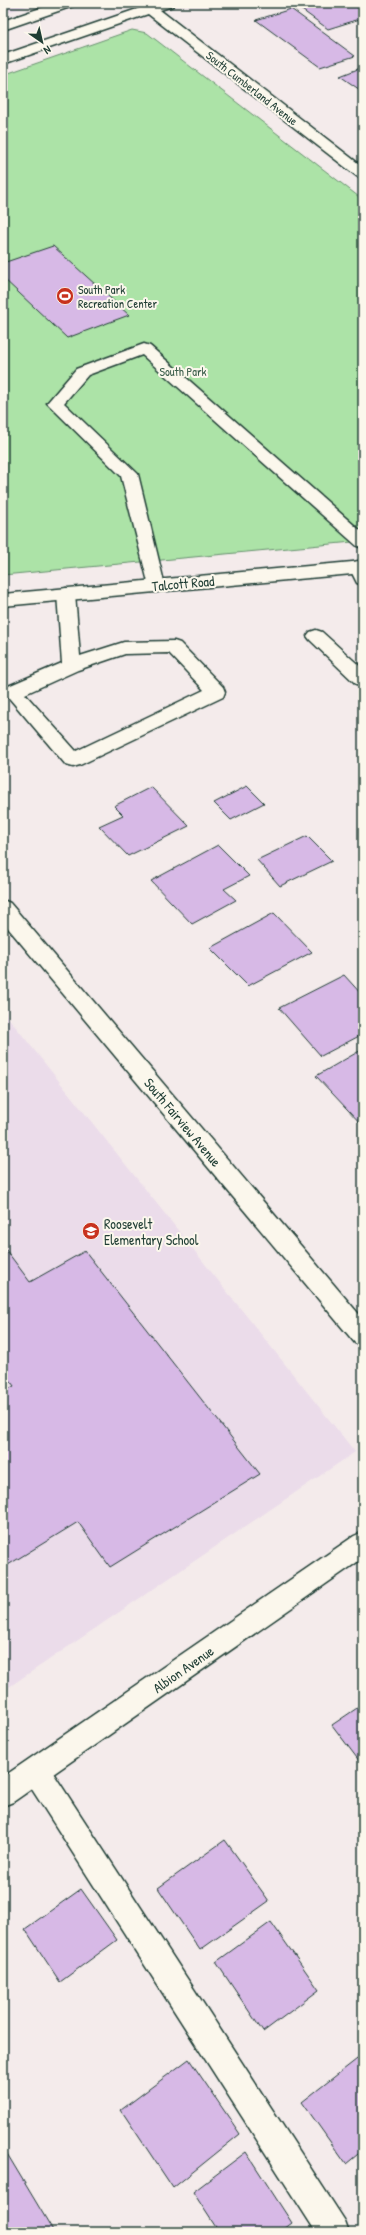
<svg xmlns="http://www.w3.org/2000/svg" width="366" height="2235" font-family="'Patrick Hand',sans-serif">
  <rect width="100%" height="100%" fill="#f4ebeb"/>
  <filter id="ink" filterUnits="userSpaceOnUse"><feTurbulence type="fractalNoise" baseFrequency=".025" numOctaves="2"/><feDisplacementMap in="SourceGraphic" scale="8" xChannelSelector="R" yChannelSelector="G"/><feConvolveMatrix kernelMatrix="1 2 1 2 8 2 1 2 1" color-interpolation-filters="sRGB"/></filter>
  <g filter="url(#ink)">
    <g fill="#ebdcea">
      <polygon points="3,3 35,3 3,14"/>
      <polygon points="3,1011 355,1452 3,1691"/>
    </g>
    <polygon fill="#ace3a7" stroke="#66906e" points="132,30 147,33 363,200 363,541 3,575 3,75"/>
    <g fill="#d7b9e6" stroke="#1f3d34">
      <polygon points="302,3 351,3 363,11 363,18 328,29 295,5"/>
      <polygon points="291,9 355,56 320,67 256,20"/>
      <polygon points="363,67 363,92 340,76"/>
      <polygon points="53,246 129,315 67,338 3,278 3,263"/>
      <polygon points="247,786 264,803 231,820 214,803"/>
      <polygon points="151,787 189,826 128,856 99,826 123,815 114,806"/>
      <polygon points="307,836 332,861 280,886 257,860"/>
      <polygon points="218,845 249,876 224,889 236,900 192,924 151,881"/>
      <polygon points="274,913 312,952 248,986 210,948"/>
      <polygon points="344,975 363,996 363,1034 321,1056 279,1008"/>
      <polygon points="363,1049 363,1126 316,1076"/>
      <polygon points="3,1246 30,1282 85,1251 260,1474 110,1567 78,1522 3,1568 3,1392 14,1386 3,1371"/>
      <polygon points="363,1704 363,1766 332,1725"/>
      <polygon points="225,1840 269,1901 200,1950 158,1888"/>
      <polygon points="81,1889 117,1940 60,1982 25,1929"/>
      <polygon points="271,1922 319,1990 263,2032 216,1962"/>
      <polygon points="361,2056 363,2060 363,2150 346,2164 302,2102"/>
      <polygon points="189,2059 240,2134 173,2188 121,2110"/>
      <polygon points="3,2147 54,2232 3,2232"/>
      <polygon points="246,2152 292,2223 280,2232 219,2232 193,2192"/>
    </g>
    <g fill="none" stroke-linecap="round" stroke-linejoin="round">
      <defs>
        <g id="service">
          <polygon points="144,344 150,346 363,533 363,548 357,546 142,355 88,375 64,403 138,474 165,586 162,590 156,592 150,590 121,476 47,403 76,369"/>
          <polygon points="358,561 363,563 363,585 357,583 349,567 352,563"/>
          <path d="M66 588 72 590 75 594 80 656 124 642 174 641 180 643 223 687 225 692 223 697 80 765 73 767 66 765 4 692 6 687 62 663 57 594 60 590ZM169 653 204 690 76 751 25 694 78 670 125 654Z"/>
          <polygon points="316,630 322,632 363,669 363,686 356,684 310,640 307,636 310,632"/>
          <polygon points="36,1758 46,1762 345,2221 349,2232 316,2232 26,1780 22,1771 26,1762"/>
        </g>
        <g id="minor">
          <polygon points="3,900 10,903 363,1319 363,1346 355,1343 3,922"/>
          <polygon points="363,1532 363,1558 13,1802 3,1806 3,1777 354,1536"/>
        </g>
        <g id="tertiary">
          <polygon points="55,3 75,3 73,6 3,30 3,21"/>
          <polygon points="135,3 175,3 173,6 160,10 363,167 363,178 358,177 148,14 3,64 3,55 140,8"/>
          <polygon points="363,561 363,573 3,606 3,594"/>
        </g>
      </defs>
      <use href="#service" stroke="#1f3d34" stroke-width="3"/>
      <use href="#minor" stroke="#1f3d34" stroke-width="3"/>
      <use href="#tertiary" stroke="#1f3d34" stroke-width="3"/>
      <use href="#service" fill="#fbf7ec" fill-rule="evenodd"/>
      <use href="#minor" fill="#fbf7ec" fill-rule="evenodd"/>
      <use href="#tertiary" fill="#fbf7ec" fill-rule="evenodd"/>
    </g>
  </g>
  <defs>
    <symbol id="stadium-disc" viewBox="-11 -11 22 22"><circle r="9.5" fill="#c8321e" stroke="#fbf7ec"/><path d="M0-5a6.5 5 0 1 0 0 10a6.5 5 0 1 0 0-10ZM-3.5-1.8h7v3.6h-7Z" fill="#fff"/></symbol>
    <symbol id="school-disc" viewBox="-11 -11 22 22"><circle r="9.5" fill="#c8321e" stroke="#fbf7ec"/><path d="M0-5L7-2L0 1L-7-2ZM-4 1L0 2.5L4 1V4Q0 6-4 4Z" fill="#fff"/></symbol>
  </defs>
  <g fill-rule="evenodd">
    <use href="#stadium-disc" x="55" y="286" width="20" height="20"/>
    <use href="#school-disc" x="81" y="1221" width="20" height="20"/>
  </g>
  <g text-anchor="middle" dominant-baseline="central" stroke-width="4" stroke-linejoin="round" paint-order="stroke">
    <g font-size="12" fill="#1f3d34" stroke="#fbf7ec">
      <text transform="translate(252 88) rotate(38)">South Cumberland Avenue</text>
    </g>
    <g font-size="12" fill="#1f3d34" stroke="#fbf7ec" text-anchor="start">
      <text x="78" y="289">South Park<tspan x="78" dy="14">Recreation Center</tspan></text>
    </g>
    <g font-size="12" fill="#3b5e4b" stroke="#fbf7ec">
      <text x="183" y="371">South Park</text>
    </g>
    <g font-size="14" fill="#1f3d34" stroke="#fbf7ec">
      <text transform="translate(183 583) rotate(-5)">Talcott Road</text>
      <text transform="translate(183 1122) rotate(50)">South Fairview Avenue</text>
      <text transform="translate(183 1669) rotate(-35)">Albion Avenue</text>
    </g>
    <g font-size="14" fill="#1f3d34" stroke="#fbf7ec" text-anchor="start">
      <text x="104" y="1223">Roosevelt<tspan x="104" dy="16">Elementary School</tspan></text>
    </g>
  </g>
  <rect width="366" height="2235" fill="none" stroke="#fbf7ec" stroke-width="16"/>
  <rect x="8" y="8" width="350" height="2219" fill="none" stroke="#1f3d34" stroke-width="1.5" filter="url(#ink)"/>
  <g transform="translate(42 42) rotate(146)" stroke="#fbf7ec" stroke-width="3" paint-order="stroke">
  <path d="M0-3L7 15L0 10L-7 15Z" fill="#1f3d34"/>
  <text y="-6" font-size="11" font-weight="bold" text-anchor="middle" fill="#1f3d34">N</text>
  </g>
</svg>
